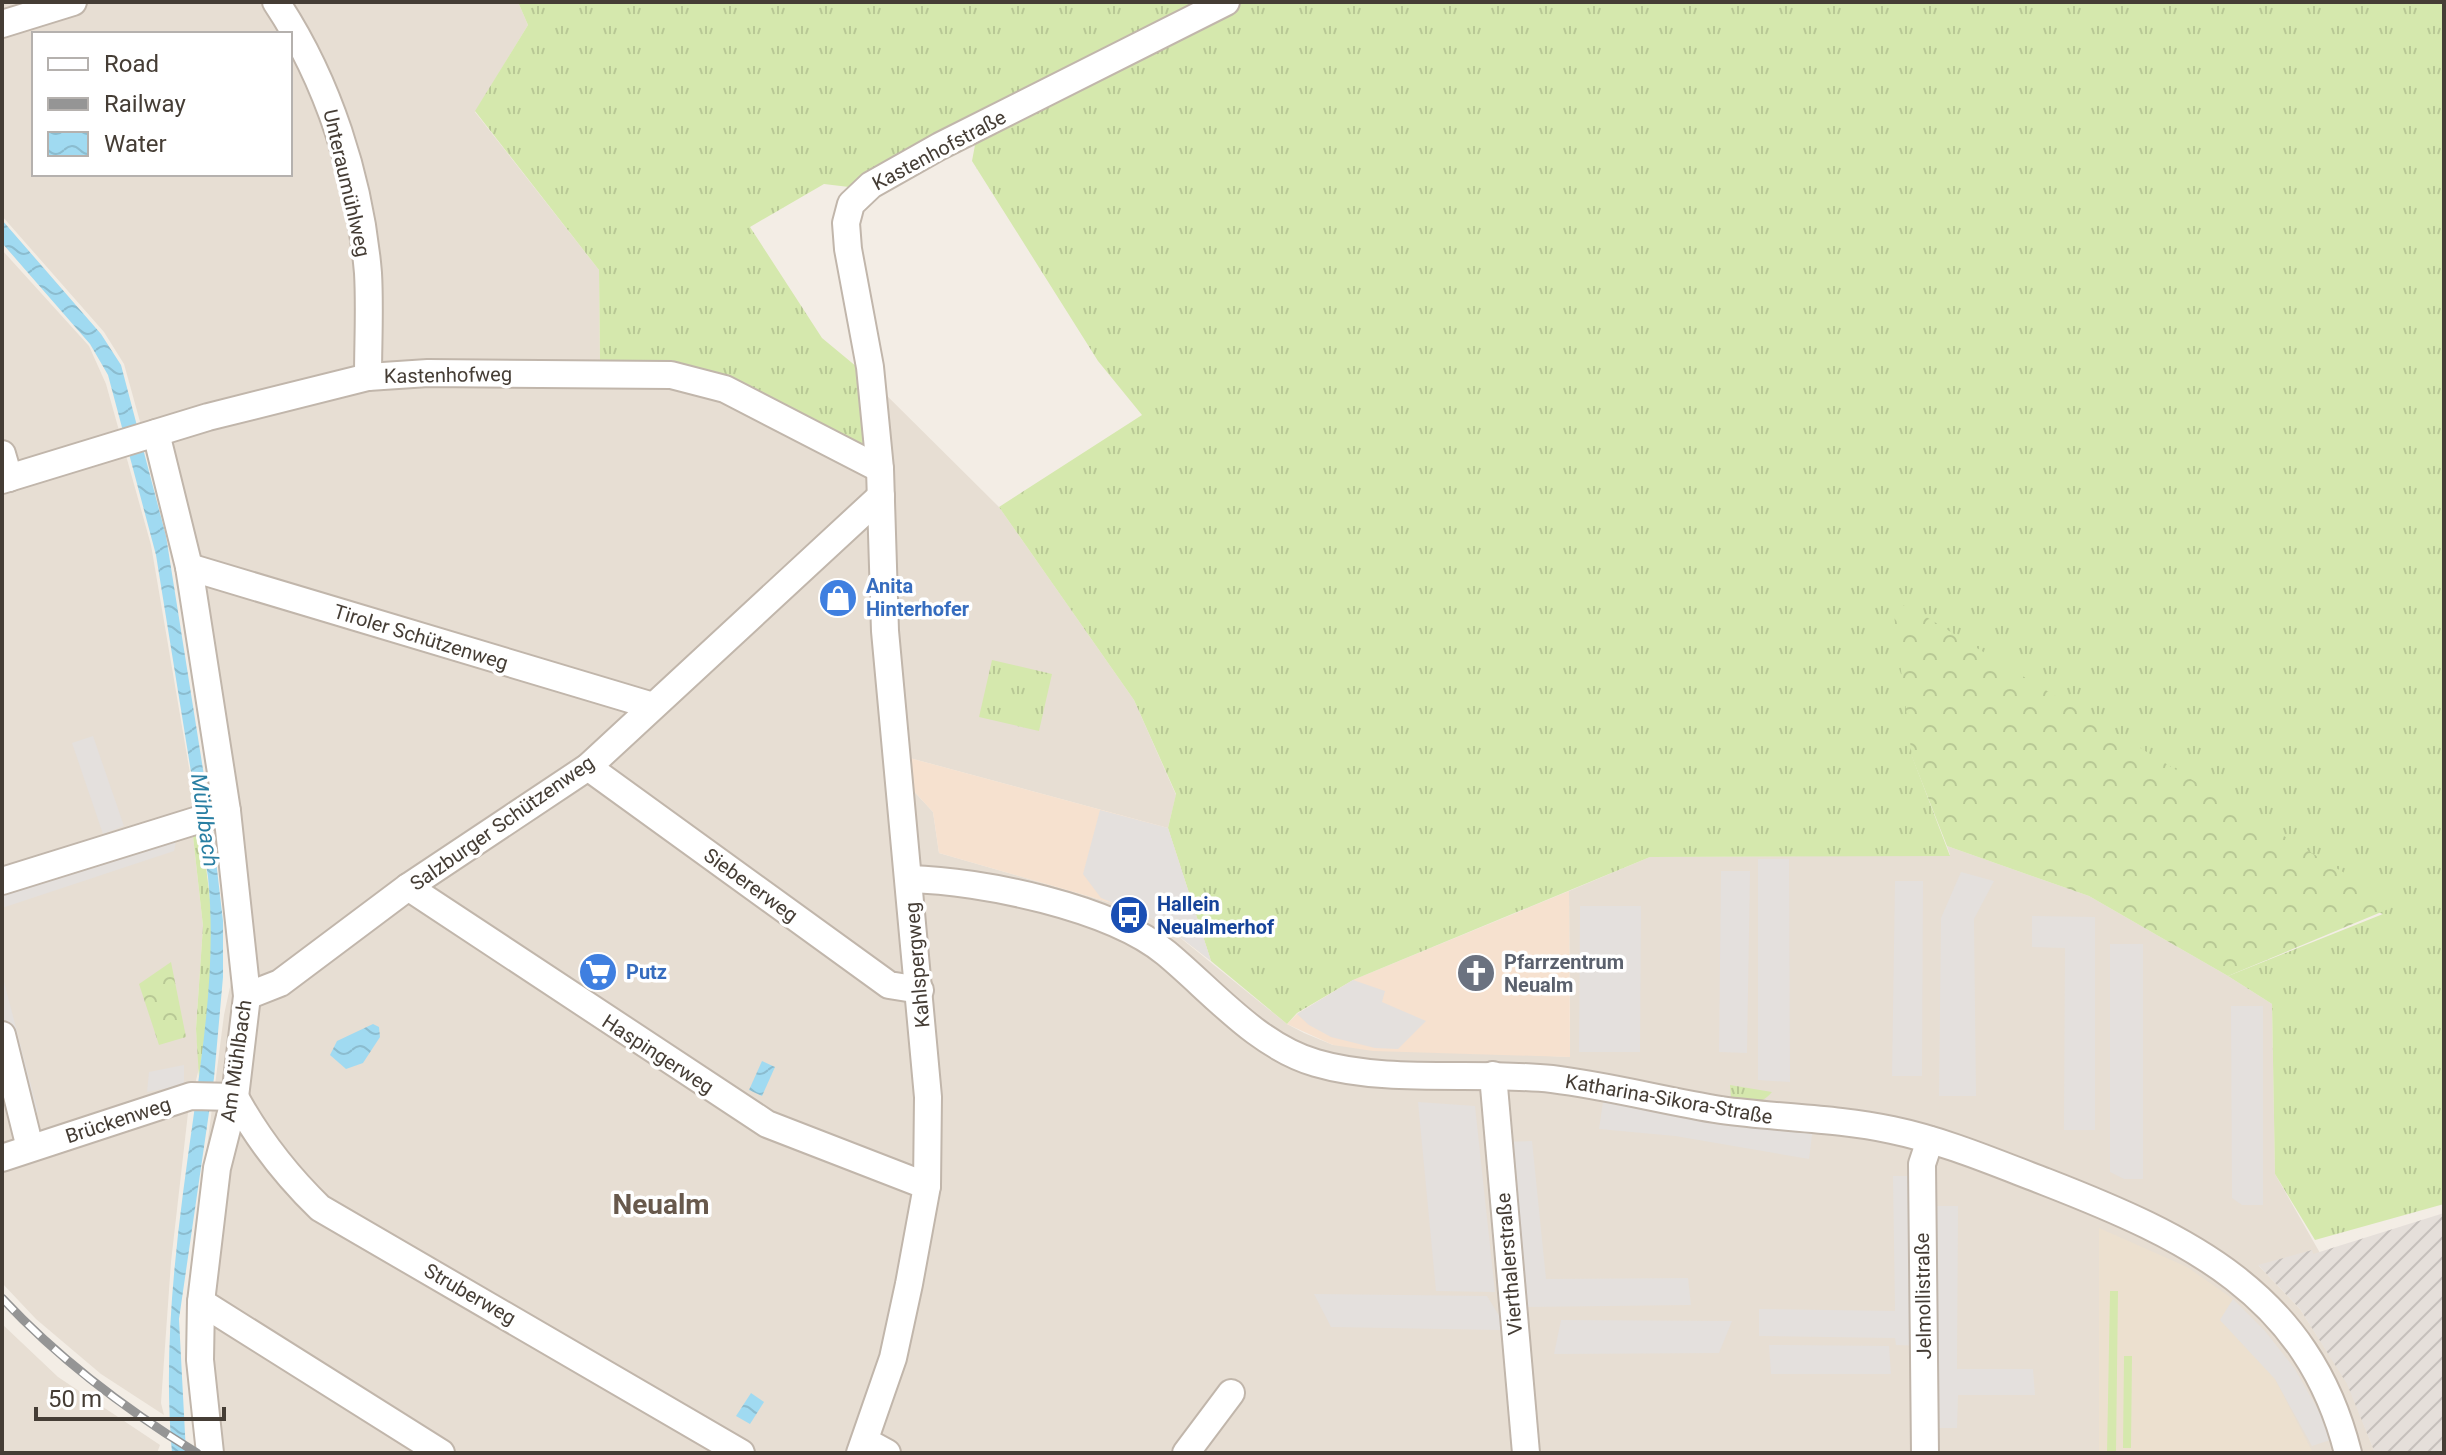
<svg xmlns="http://www.w3.org/2000/svg" width="2446" height="1455" font-family="Roboto,sans-serif">
  <defs>
    <pattern id="industrial-furrows" width="10" height="10" patternUnits="userSpaceOnUse" patternTransform="scale(2)"><rect width="10" height="10" fill="#e5dfda"/><path d="M-1 1l2-2M0 10L10 0M9 11l2-2" fill="none" stroke="#c6c0bc"/></pattern>
    <pattern id="grass-tufts" width="24" height="20" patternUnits="userSpaceOnUse" patternTransform="scale(2)"><rect width="24" height="20" fill="#d5e8ad"/><path d="M3 7l-1-3M5 7V3M7 7l1-3M15 17l-1-3M17 17v-4M19 17l1-3" fill="none" stroke="#b8c895"/></pattern>
    <pattern id="forest-crowns" width="20" height="18" patternUnits="userSpaceOnUse" patternTransform="scale(2)"><rect width="20" height="18" fill="#d5e8ad"/><path d="M2 6a3 3 0 1 1 6 0M12 15a3 3 0 1 1 6 0" fill="none" stroke="#b8c895"/></pattern>
    <pattern id="water-waves" width="16" height="10" patternUnits="userSpaceOnUse" patternTransform="scale(2)"><rect width="16" height="10" fill="#a0daf1"/><path d="M0 5q4-4 8 0t8 0" fill="none" stroke="#8bbccf"/></pattern>
  </defs>
  <rect width="100%" height="100%" fill="#f3ede5"/>
  <g fill="#e7ded3" fill-rule="evenodd">
    <path d="M2 2H518L528 25 475 112 599 270 600 360H670L715 373 863 372 999 507 1134 700 1176 795 1168 828 906 757 909 786 933 812 939 853 1136 910 1162 923 1287 1024 1304 1033 1333 1045 1570 1057 1569 891 1650 857 1950 855 1947 846 2089 896 2228 976 2272 1004 2275 1174 2320 1253 2313 1255 2311 1251 2259 1266 2300 1309 2348 1384 2375 1453H225L197 1436 190 1371 188 1295 224 1015 233 973 228 891 177 555 124 364 104 332 2 216ZM34 34H290V174H34Z"/>
    <polygon points="2,250 89,346 106,384 151,545 199,826 192,827 203,926 196,1029 199,1068 188,1113 171,1262 161,1403 164,1415 101,1374 36,1319 2,1283"/>
    <polygon points="2,1324 58,1377 160,1445 157,1453 2,1453"/>
  </g>
  <g fill="#f6e1cf">
    <polygon points="906,757 1168,828 1211,961 1162,923 1136,910 939,853 933,812 909,786"/>
    <polygon points="1569,891 1570,1057 1373,1051 1333,1045 1287,1024 1297,1014 1353,980"/>
  </g>
  <polygon fill="url(#industrial-furrows)" points="2444,1213 2444,1453 2375,1453 2347,1384 2300,1309 2258,1265 2312,1250 2313,1254"/>
  <polygon fill="#ece0cf" points="2099,1228 2187,1267 2233,1299 2220,1320 2275,1379 2313,1453 2099,1453"/>
  <g fill="url(#grass-tufts)">
    <polygon points="518,2 1208,2 849,187 824,184 750,227 822,338 863,372 872,447 855,447 715,373 670,360 600,360 599,270 475,111 528,25"/>
    <path d="M1243 2H2444V1204L2315 1240 2275 1174 2272 1004 2228 976 2383 914 1912 756 1950 856 1650 857 1353 980 1297 1013 1287 1024 1211 961 1168 828 1176 794 1134 700 999 507 1142 415 1098 361 972 161 975 145C1060 90 1155 51 1243 2Z"/>
    <polygon points="992,660 1052,674 1039,731 979,717"/>
    <polygon points="201,826 213,924 212,981 199,1078 196,1029 203,926 192,827"/>
    <path d="M1730 1085 1772 1092C1762 1105 1744 1106 1731 1097Z"/>
  </g>
  <g fill="url(#forest-crowns)">
    <polygon points="1900,605 1910,607 2387,899 2391,908 2228,976 2089,896 1947,846 1912,757 1894,615"/>
    <polygon points="171,962 186,1037 159,1045 139,984"/>
  </g>
  <g fill="#d5e8ad">
    <polygon points="2110,1291 2118,1291 2116,1453 2107,1453"/>
    <polygon points="2124,1356 2132,1356 2131,1448 2123,1448"/>
  </g>
  <g fill="#e4e0dd">
    <polygon points="93,736 124,826 103,834 72,743"/>
    <polygon points="1100,810 1168,828 1211,961 1162,923 1101,898 1083,874"/>
    <polygon points="178,833 174,851 2,908 2,892"/>
    <polygon points="1758,859 1789,859 1790,1082 1758,1080"/>
    <polygon points="1721,871 1750,871 1747,1053 1719,1052"/>
    <polygon points="1961,872 1994,881 1974,919 1976,1096 1939,1096 1941,918"/>
    <polygon points="1895,881 1923,881 1922,1076 1892,1076"/>
    <polygon points="1580,906 1641,906 1640,1052 1579,1052"/>
    <polygon points="2032,916 2095,917 2095,1130 2064,1130 2065,948 2032,947"/>
    <polygon points="2110,944 2143,944 2143,1179 2124,1179 2110,1172"/>
    <polygon points="2,974 38,1112 8,1121 2,1099"/>
    <polygon points="1353,980 1385,991 1382,1002 1426,1021 1398,1049 1375,1048 1331,1037 1309,1025 1297,1014"/>
    <polygon points="2231,1006 2263,1006 2263,1205 2242,1205 2232,1198"/>
    <polygon points="184,1065 184,1085 147,1092 149,1072"/>
    <polygon points="1605,1088 1814,1120 1809,1159 1675,1136 1599,1129"/>
    <polygon points="1418,1102 1475,1106 1495,1292 1436,1291"/>
    <polygon points="1532,1141 1546,1279 1688,1278 1691,1305 1513,1307 1499,1142"/>
    <polygon points="1893,1176 1922,1176 1923,1206 1958,1206 1957,1369 2033,1369 2035,1395 1958,1395 1957,1428 1924,1428 1924,1346 1896,1345 1895,1338 1759,1336 1759,1309 1895,1311"/>
    <polygon points="1314,1294 1487,1296 1500,1317 1501,1330 1331,1327"/>
    <polygon points="2233,1299 2265,1331 2295,1369 2322,1417 2330,1440 2312,1446 2275,1379 2220,1320"/>
    <polygon points="1561,1320 1732,1321 1719,1353 1554,1354"/>
    <polygon points="1769,1345 1889,1346 1891,1374 1771,1374"/>
  </g>
  <g fill="url(#water-waves)">
    <path d="M2 220 101 334 121 365 166 536 212 826 223 921V977L214 1078 179 1319 186 1453H172C162 1339 178 1226 194 1113 205 1033 216 957 208 877L156 555 108 375 90 344 2 243Z"/>
    <polygon points="373,1024 379,1027 380,1037 363,1063 346,1069 330,1055 337,1041"/>
    <polygon points="762,1061 775,1067 762,1096 749,1090"/>
    <polygon points="751,1393 764,1402 750,1424 736,1416"/>
  </g>
  <g fill="none" stroke-linecap="round" stroke-linejoin="round">
    <defs>
      <g id="minor">
        <path d="M276 2C328 80 360 179 368 273 370 307 368 343 368 377"/>
        <polyline points="2,24 73,2"/>
        <polyline points="156,433 189,567 227,811 247,996 235,1097 217,1168 201,1302 200,1360 210,1453"/>
        <polyline points="2,454 9,478"/>
        <polyline points="2,480 208,417 368,377 428,373 671,375 725,389 880,469"/>
        <polyline points="189,567 653,706"/>
        <polyline points="588,767 889,985 920,990"/>
        <path d="M910 879C982 881 1110 907 1166 953 1212 991 1257 1046 1316 1063 1387 1084 1477 1071 1552 1079 1609 1086 1665 1101 1721 1110 1778 1118 1836 1118 1892 1130 1945 1141 1996 1163 2046 1182 2187 1237 2308 1293 2348 1453"/>
        <polyline points="2,881 227,811"/>
        <polyline points="408,887 767,1124 927,1186"/>
        <polyline points="247,996 280,983 408,887 588,767 881,496"/>
        <polyline points="2,1035 30,1148"/>
        <polyline points="1493,1075 1526,1453"/>
        <path d="M2 1158 191 1096 235 1097C258 1139 286 1175 320 1208L741 1453"/>
        <polyline points="201,1302 441,1453"/>
        <polyline points="865,1441 887,1453"/>
        <polyline points="860,1453 893,1358 909,1284 927,1186 928,1097 885,631 880,469 870,367 848,249 846,223 851,204 871,185 940,146 1226,2"/>
        <polyline points="1186,1453 1231,1393"/>
        <polyline points="1925,1453 1922,1164 1930,1140"/>
      </g>
    </defs>
    <use href="#minor" stroke="#c1b6ab" stroke-width="30"/>
    <use href="#minor" stroke="#fff" stroke-width="26"/>
    <defs>
      <path id="rail" d="M2 1298C60 1360 125 1409 197 1453"/>
    </defs>
    <use href="#rail" stroke="#959595" stroke-width="9"/>
    <use href="#rail" stroke="#fff" stroke-width="6" stroke-dasharray="18" stroke-linecap="butt"/>
  </g>
  <defs>
    <symbol id="shop-disc" viewBox="-11 -11 22 22"><circle r="9.5" fill="#3f7fe0" stroke="#fff"/><path d="M-5-2.5h2.3a2.7 3.5 0 0 1 5.4 0H5L5.5 6h-11ZM-1.5-2.5h3a1.5 2.3 0 0 0-3 0Z" fill="#fff"/></symbol>
    <symbol id="bus-disc" viewBox="-11 -11 22 22"><circle r="9.5" fill="#1a4fb4" stroke="#fff"/><path d="M-5-6H5V4H4V6H2V4H-2V6H-4V4H-5ZM-3.5-4V0h7V-4ZM-3.5 1.2v1.5H-2V1.2ZM2 1.2v1.5H3.5V1.2Z" fill="#fff"/></symbol>
    <symbol id="supermarket-disc" viewBox="-11 -11 22 22"><circle r="9.5" fill="#3f7fe0" stroke="#fff"/><path d="M-6-5.5h2.5l.6 2H6L4.5 2H-2.5L-4.4-4H-6ZM-1.5 3.2a1.3 1.3 0 1 0 .1 0ZM3 3.2a1.3 1.3 0 1 0 .1 0Z" fill="#fff"/></symbol>
    <symbol id="church-disc" viewBox="-11 -11 22 22"><circle r="9.5" fill="#6b7280" stroke="#fff"/><path d="M-1.2-6h2.4v3.5h3.3v2.4h-3.3V6h-2.4V-.1h-3.3v-2.4h3.3Z" fill="#fff"/></symbol>
  </defs>
  <g fill-rule="evenodd">
    <use href="#shop-disc" x="816" y="576" width="44" height="44"/>
    <use href="#bus-disc" x="1107" y="893" width="44" height="44"/>
    <use href="#supermarket-disc" x="576" y="950" width="44" height="44"/>
    <use href="#church-disc" x="1454" y="951" width="44" height="44"/>
  </g>
  <g text-anchor="middle" dominant-baseline="central" stroke-width="7" stroke-linejoin="round" paint-order="stroke">
    <g font-size="20" fill="#453d35" stroke="#fff">
      <text transform="translate(939 150) rotate(-28)">Kastenhofstraße</text>
      <text transform="translate(347 183) rotate(77)">Unteraumühlweg</text>
      <text transform="translate(448 375) rotate(-1)">Kastenhofweg</text>
      <text transform="translate(421 637) rotate(17)">Tiroler Schützenweg</text>
      <text transform="translate(502 823) rotate(-35)">Salzburger Schützenweg</text>
      <text transform="translate(751 885) rotate(36)">Siebererweg</text>
      <text transform="translate(917 965) rotate(-95)">Kahlspergweg</text>
      <text transform="translate(658 1054) rotate(33)">Haspingerweg</text>
      <text transform="translate(236 1061) rotate(-82)">Am Mühlbach</text>
      <text transform="translate(1669 1099) rotate(10)">Katharina-Sikora-Straße</text>
      <text transform="translate(118 1120) rotate(-18)">Brückenweg</text>
      <text transform="translate(1509 1264) rotate(-95)">Vierthalerstraße</text>
      <text transform="translate(470 1294) rotate(30)">Struberweg</text>
      <text transform="translate(1923 1296) rotate(-91)">Jelmollistraße</text>
    </g>
    <g font-size="20" font-weight="bold" fill="#366cbe" stroke="#fff" text-anchor="start">
      <text x="866" y="586">Anita<tspan x="866" dy="23">Hinterhofer</tspan></text>
      <text x="626" y="972">Putz</text>
    </g>
    <g font-size="20" font-weight="bold" fill="#164399" stroke="#fff" text-anchor="start">
      <text x="1157" y="904">Hallein<tspan x="1157" dy="23">Neualmerhof</tspan></text>
    </g>
    <g font-size="20" font-weight="bold" fill="#5b616d" stroke="#fff" text-anchor="start">
      <text x="1504" y="962">Pfarrzentrum<tspan x="1504" dy="23">Neualm</tspan></text>
    </g>
    <g font-size="22" font-style="italic" fill="#297fa3" stroke="#fff">
      <text transform="translate(205 820) rotate(82)">Mühlbach</text>
    </g>
    <g font-size="28" font-weight="bold" fill="#68594c" stroke="#fff">
      <text x="661" y="1204">Neualm</text>
    </g>
  </g>
  <rect width="2446" height="1455" fill="none" stroke="#453d35" stroke-width="8"/>
  <rect x="32" y="32" width="260" height="144" fill="#ffffff" stroke="#b5b1ae" stroke-width="2"/>
  <rect x="48" y="58" width="40" height="12" fill="#ffffff" stroke="#b5b1ae" stroke-width="2"/>
  <text x="104" y="72" font-size="24" fill="#453d35">Road</text>
  <rect x="48" y="98" width="40" height="12" fill="#959595" stroke="#b5b1ae" stroke-width="2"/>
  <text x="104" y="112" font-size="24" fill="#453d35">Railway</text>
  <rect x="48" y="132" width="40" height="24" fill="url(#water-waves)" stroke="#b5b1ae" stroke-width="2"/>
  <text x="104" y="152" font-size="24" fill="#453d35">Water</text>
  <path d="M36 1407v12h188v-12" fill="none" stroke="#453d35" stroke-width="4"/>
  <text x="48" y="1407" font-size="24" fill="#453d35" stroke="#ffffff" stroke-width="6" paint-order="stroke">50 m</text>
</svg>
